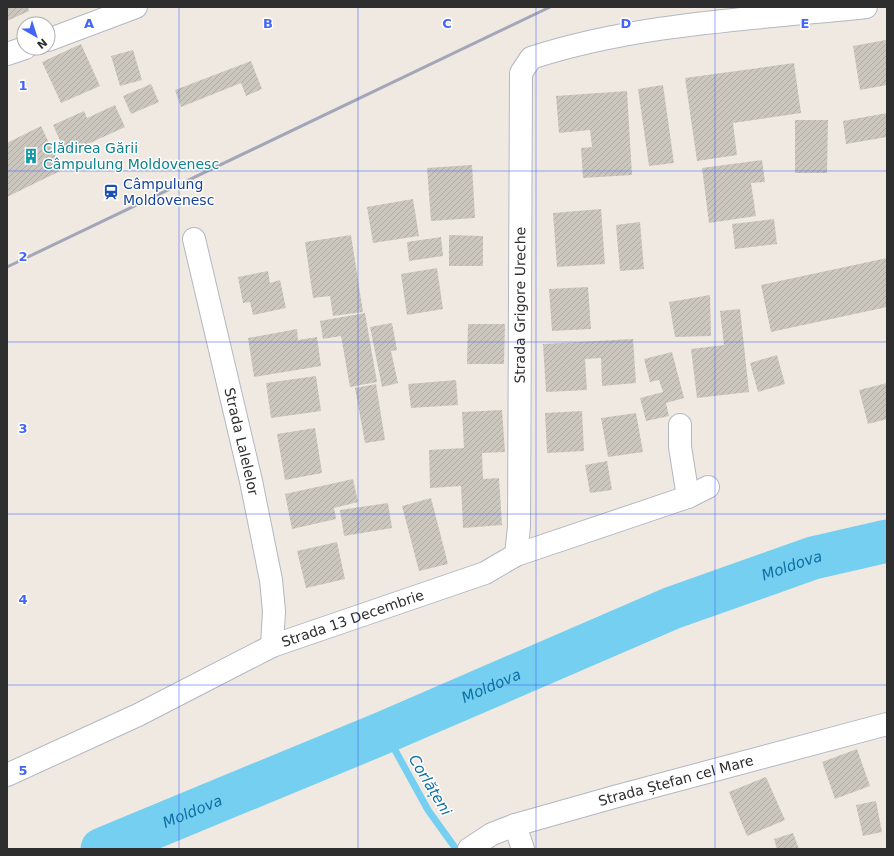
<svg xmlns="http://www.w3.org/2000/svg" width="894" height="856" font-family="'DejaVu Sans',sans-serif">
  <defs>
    <pattern id="building-hatch" width="6" height="6" patternUnits="userSpaceOnUse"><rect width="6" height="6" fill="#cbc7bf"/><path d="M-1 1l2-2M0 6l6-6M5 7l2-2" fill="none" stroke="#afaba4"/></pattern>
  </defs>
  <rect width="100%" height="100%" fill="#efe9e1"/>
  <g fill="none" stroke-linecap="round" stroke-linejoin="round">
    <polyline stroke="#75cff0" stroke-width="7" points="385,732 428,810 456,849"/>
    <path stroke="#75cff0" stroke-width="43" id="s1" d="M102 849 385 732 672 608 813 558 887 541"/>
  </g>
  <g fill="url(#building-hatch)">
    <polygon points="7,7 28,7 29,11 7,21"/>
    <polygon points="886,40 887,85 860,90 853,46"/>
    <polygon points="81,44 100,86 61,103 42,62"/>
    <polygon points="133,50 142,80 120,86 111,56"/>
    <polygon points="251,61 262,89 246,96 241,83 181,107 175,90"/>
    <polygon points="794,63 801,113 733,123 737,155 697,161 685,78"/>
    <polygon points="151,84 159,102 131,114 123,96"/>
    <polygon points="663,85 674,163 649,166 638,89"/>
    <polygon points="627,91 632,175 583,178 581,148 592,147 590,130 559,133 556,96"/>
    <polygon points="115,105 125,127 66,154 53,125 84,111 87,118"/>
    <polygon points="887,113 887,137 846,144 843,121"/>
    <polygon points="795,120 828,120 827,173 795,173"/>
    <polygon points="41,126 62,170 7,197 7,143"/>
    <polygon points="762,160 765,182 751,183 756,216 709,223 702,168"/>
    <polygon points="472,165 475,218 431,221 427,168"/>
    <polygon points="413,199 419,236 373,243 367,207"/>
    <polygon points="601,209 605,264 557,267 553,213"/>
    <polygon points="774,219 777,244 735,249 732,224"/>
    <polygon points="640,222 644,269 620,271 616,225"/>
    <polygon points="351,235 363,312 333,316 330,296 313,298 305,242"/>
    <polygon points="449,235 483,236 483,266 449,266"/>
    <polygon points="441,237 443,256 409,261 407,242"/>
    <polygon points="887,258 887,307 771,332 761,285"/>
    <polygon points="437,268 443,309 407,315 401,274"/>
    <polygon points="268,271 270,283 280,280 286,308 253,315 250,302 243,303 238,277"/>
    <polygon points="588,287 591,329 552,331 549,289"/>
    <polygon points="710,295 711,336 675,337 669,302"/>
    <polygon points="740,309 749,392 697,398 691,349 724,345 720,311"/>
    <polygon points="365,313 377,382 350,387 341,336 323,339 320,321"/>
    <polygon points="392,323 397,350 391,351 398,383 382,387 370,327"/>
    <polygon points="468,324 505,324 504,364 467,364"/>
    <polygon points="297,329 298,340 317,337 321,366 254,377 248,338"/>
    <polygon points="633,339 636,383 602,386 601,358 585,359 587,390 546,392 543,344"/>
    <polygon points="672,352 684,398 666,403 669,416 646,421 640,398 663,392 659,380 650,382 644,359"/>
    <polygon points="777,355 785,384 758,392 750,363"/>
    <polygon points="316,376 321,411 271,418 266,383"/>
    <polygon points="456,380 458,405 411,408 408,384"/>
    <polygon points="887,383 887,419 868,424 859,390"/>
    <polygon points="376,384 385,440 365,443 355,388"/>
    <polygon points="502,410 505,452 482,453 483,479 499,478 502,525 463,528 461,486 430,488 429,450 464,448 462,412"/>
    <polygon points="582,411 584,451 547,453 545,413"/>
    <polygon points="636,413 643,452 608,457 601,418"/>
    <polygon points="315,428 322,473 285,480 277,434"/>
    <polygon points="607,461 612,490 590,493 585,465"/>
    <polygon points="353,479 358,502 334,508 336,519 292,529 285,494"/>
    <polygon points="431,498 448,564 419,571 402,506"/>
    <polygon points="388,503 392,528 344,536 340,510"/>
    <polygon points="337,542 345,579 306,588 297,551"/>
    <polygon points="857,749 870,786 835,799 822,762"/>
    <polygon points="766,777 785,820 747,836 729,792"/>
    <polygon points="876,801 882,832 863,836 856,805"/>
    <polygon points="793,833 799,849 777,849 774,839"/>
  </g>
  <g fill="none" stroke-linecap="round" stroke-linejoin="round">
    <defs>
      <g id="minor">
        <polyline points="48,40 136,7"/>
        <polyline points="7,54 25,48"/>
        <path id="s2" d="M194 239 251 481 271 580 274 611 272 646"/>
        <polyline points="680,425 680,447 688,497"/>
        <path id="s3" d="M516 555 519 527 521 73 531 58C638 23 755 19 866 7"/>
        <path id="s4" d="M7 775 138 715 272 646 485 573 516 555 688 497 708 487"/>
        <polyline points="515,825 523,849"/>
        <path id="s5" d="M469 849 492 834 515 825 614 797 887 724"/>
      </g>
    </defs>
    <use href="#minor" stroke="#b4b7c1" stroke-width="24"/>
    <use href="#minor" stroke="#fff" stroke-width="22"/>
    <polyline stroke="#a3a6b8" stroke-width="3" points="7,267 550,7"/>
  </g>
  <path fill="none" stroke="#4264fb" stroke-width="1" stroke-opacity="0.55" d="M179 7V849M358 7V849M536 7V849M715 7V849M7 171H887M7 342H887M7 514H887M7 685H887"/>
  <defs>
    <symbol id="building-bare" viewBox="-9 -9 18 18"><path d="M-4-6H4V6H1V3H-1V6H-4ZM-2.5-4.3h1.7v1.8h-1.7ZM.8-4.3h1.7v1.8H.8ZM-2.5-1h1.7V.8h-1.7ZM.8-1h1.7V.8H.8Z" fill="#0f9aa8" stroke="#fff" stroke-width="2.5" paint-order="stroke"/></symbol>
    <symbol id="station-bare" viewBox="-9 -9 18 18"><path d="M-3-6H3Q5-6 5-4V2Q5 4 3 4L4.5 6H3L1.5 4h-3L-3 6H-4.5L-3 4Q-5 4-5 2V-4Q-5-6-3-6ZM-3.5-4v3h7v-3ZM-3.5 1v1.5H-2V1ZM2 1v1.5H3.5V1Z" fill="#1a4fb4" stroke="#fff" stroke-width="2.5" paint-order="stroke"/></symbol>
  </defs>
  <g fill-rule="evenodd">
    <use href="#building-bare" x="20" y="145" width="22" height="22"/>
    <use href="#station-bare" x="100" y="181" width="22" height="22"/>
  </g>
  <g text-anchor="middle" dominant-baseline="central" stroke-width="3" stroke-linejoin="round" paint-order="stroke">
    <g font-size="14" fill="#0d838f" stroke="#fff" text-anchor="start">
      <text x="43" y="148">Clădirea Gării<tspan x="43" dy="16">Câmpulung Moldovenesc</tspan></text>
    </g>
    <g font-size="14" fill="#164399" stroke="#fff" text-anchor="start">
      <text x="123" y="184">Câmpulung<tspan x="123" dy="16">Moldovenesc</tspan></text>
    </g>
    <g font-size="14" fill="#2e2e2e" stroke="#fff">
      <text stroke="none"><textPath href="#s3" startOffset="250">Strada Grigore Ureche</textPath></text>
      <text stroke="none"><textPath href="#s2" startOffset="208">Strada Lalelelor</textPath></text>
      <text stroke="none"><textPath href="#s4" startOffset="380">Strada 13 Decembrie</textPath></text>
      <text stroke="none"><textPath href="#s5" startOffset="219">Strada Ștefan cel Mare</textPath></text>
    </g>
    <g font-size="15" font-style="italic" fill="#0d6fa3" stroke="#fff">
      <text stroke="none"><textPath href="#s1" startOffset="746">Moldova</textPath></text>
      <text stroke="none"><textPath href="#s1" startOffset="422">Moldova</textPath></text>
      <text transform="translate(430 785) rotate(59)">Corlățeni</text>
      <text stroke="none"><textPath href="#s1" startOffset="98">Moldova</textPath></text>
    </g>
  </g>
  <g font-size="13" text-anchor="middle" font-weight="bold" fill="#4264fb" stroke="#fff" stroke-width="3" stroke-linejoin="round" paint-order="stroke">
    <text x="89" y="28">A</text>
    <text x="268" y="28">B</text>
    <text x="447" y="28">C</text>
    <text x="626" y="28">D</text>
    <text x="805" y="28">E</text>
    <text x="23" y="90">1</text>
    <text x="23" y="261">2</text>
    <text x="23" y="433">3</text>
    <text x="23" y="604">4</text>
    <text x="23" y="775">5</text>
  </g>
  <rect width="894" height="856" fill="none" stroke="#2e2e2e" stroke-width="16"/>
  <g transform="translate(36 36) rotate(141)"><circle r="19" fill="#ffffff" stroke="#ababab"/>
  <path d="M0-3L7 15L0 10L-7 15Z" fill="#4264fb"/>
  <text y="-6" font-size="11" font-weight="bold" text-anchor="middle" fill="#2e2e2e">N</text>
  </g>
</svg>
